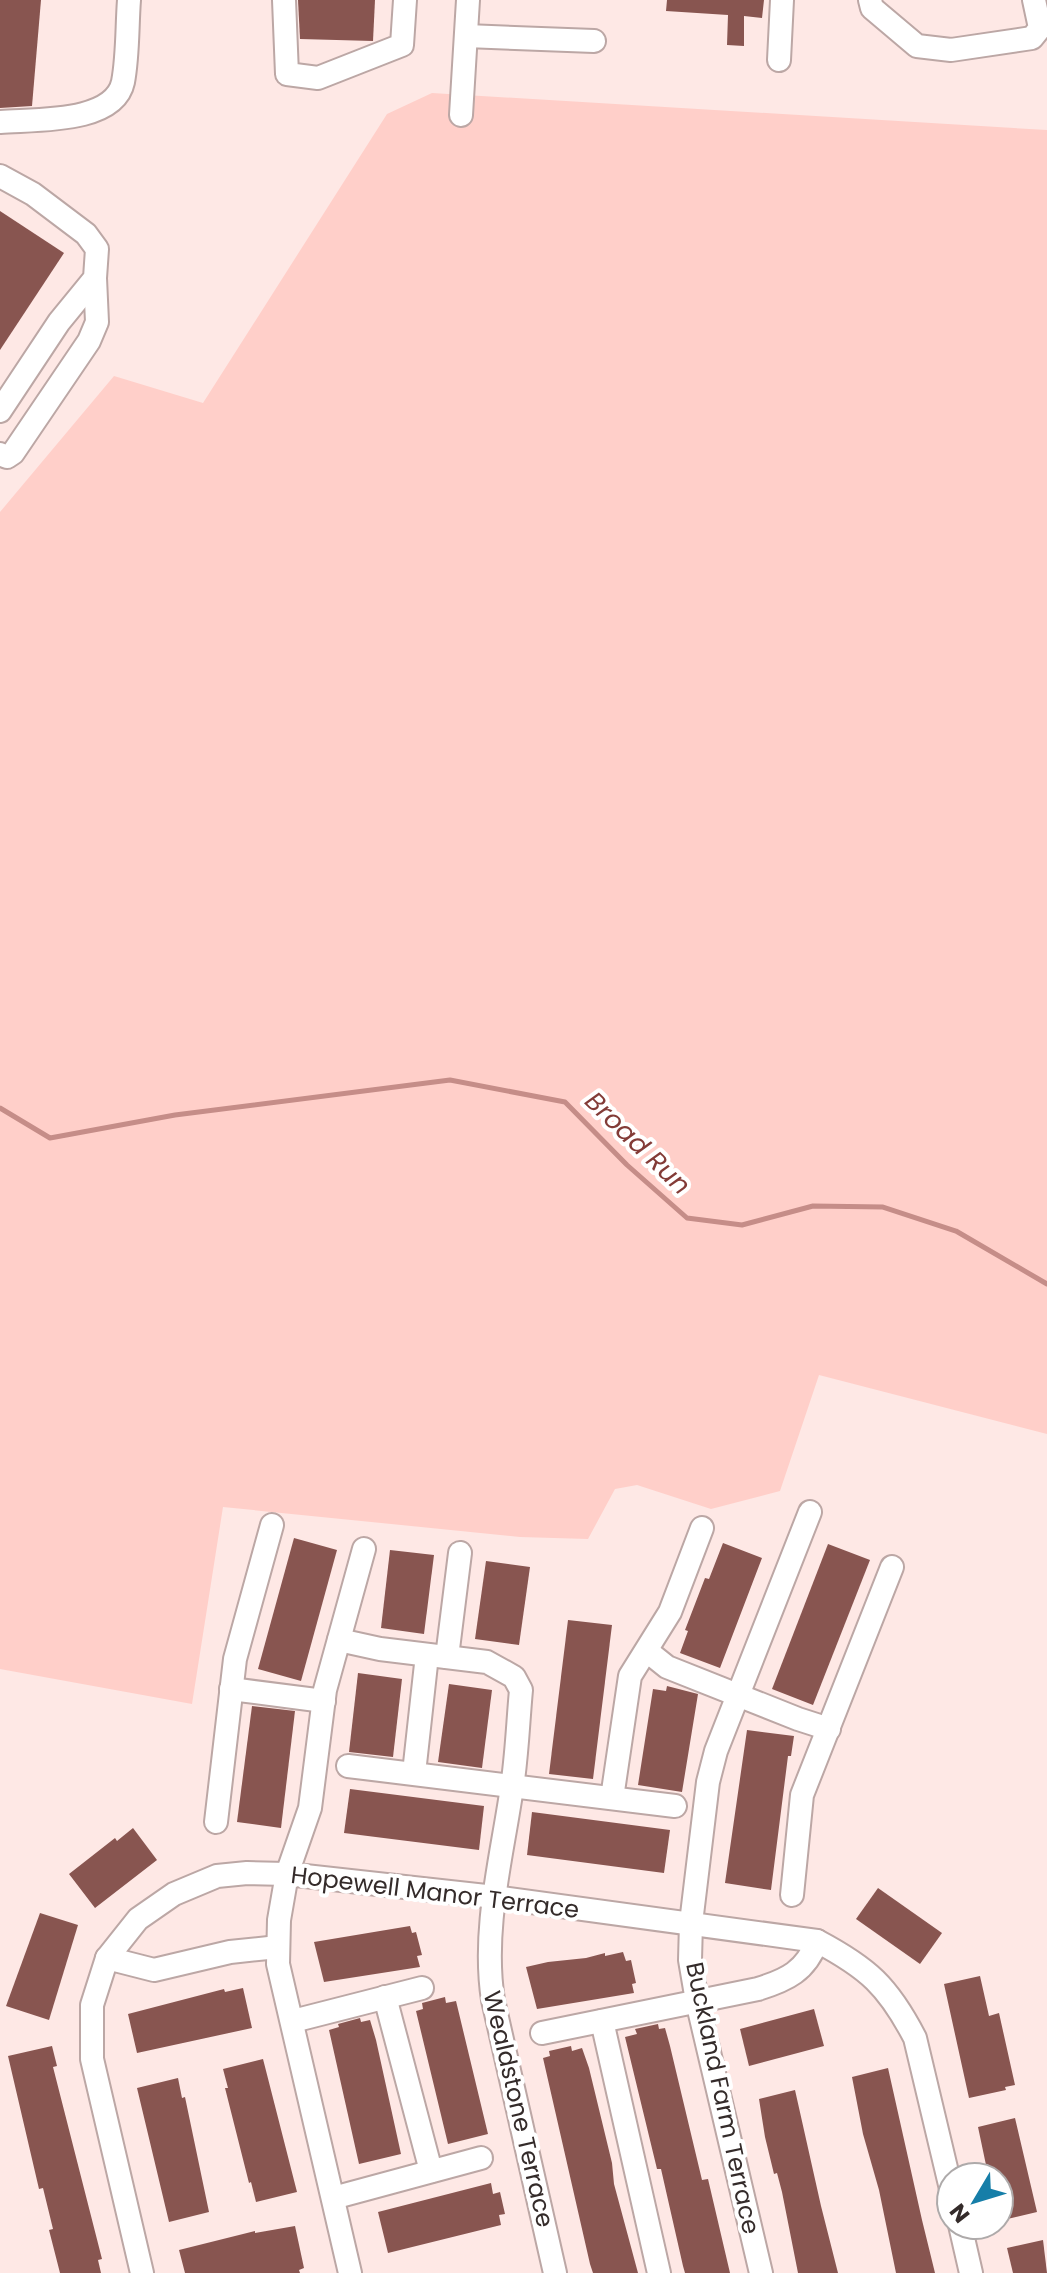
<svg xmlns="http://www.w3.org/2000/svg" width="1047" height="2273" font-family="Poppins,sans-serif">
  <rect width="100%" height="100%" fill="#fee8e5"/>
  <polygon fill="#ffcfc9" points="432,93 1047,130 1047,1434 819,1375 780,1491 711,1509 637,1485 615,1489 588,1539 520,1537 223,1507 192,1704 0,1669 0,512 114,376 203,403 387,114"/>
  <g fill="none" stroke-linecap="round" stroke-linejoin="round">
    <polyline stroke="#c58d88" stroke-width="5" points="0,1108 50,1138 175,1115 450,1080 565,1102 627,1165 687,1218 742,1225 813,1206 883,1207 956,1231 1047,1284"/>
  </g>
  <g fill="#885550">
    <polygon points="0,0 41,0 32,106 0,108"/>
    <polygon points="298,0 375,0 373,41 300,39"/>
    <polygon points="667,0 764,0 762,18 744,16 744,46 727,45 728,15 666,11"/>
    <polygon points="0,211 64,253 0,350"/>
    <polygon points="294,1538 337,1550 301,1681 258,1669"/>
    <polygon points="723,1543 762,1558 720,1668 680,1653 688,1631 685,1630 705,1578 709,1579"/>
    <polygon points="828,1544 870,1560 813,1705 772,1689"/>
    <polygon points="390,1550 434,1555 424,1634 381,1628"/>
    <polygon points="486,1561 530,1567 519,1645 475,1639"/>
    <polygon points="568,1620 612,1625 593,1779 549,1774"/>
    <polygon points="358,1673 402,1679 393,1757 349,1752"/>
    <polygon points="449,1684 492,1690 482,1768 438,1762"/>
    <polygon points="667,1686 698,1694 682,1792 638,1785 653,1689 666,1691"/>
    <polygon points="252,1706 295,1711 281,1828 237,1822"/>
    <polygon points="747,1730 794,1736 791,1756 788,1756 771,1890 725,1883"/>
    <polygon points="350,1789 484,1806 479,1850 344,1833"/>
    <polygon points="532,1812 670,1830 664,1873 527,1855"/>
    <polygon points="133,1828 157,1860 95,1908 69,1874 115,1838 117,1841"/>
    <polygon points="878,1888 942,1933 920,1964 856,1919"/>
    <polygon points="40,1913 78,1925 49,2020 6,2006"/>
    <polygon points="410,1926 412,1933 416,1932 422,1955 417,1956 420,1967 324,1982 314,1942"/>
    <polygon points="623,1952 626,1961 631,1960 636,1983 632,1984 634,1993 537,2009 526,1967 548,1962 586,1958 605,1953 605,1956"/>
    <polygon points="980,1976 989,2016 999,2013 1015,2085 1005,2087 1006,2090 969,2098 944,1984"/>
    <polygon points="243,1988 252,2028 137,2053 128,2014 224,1989 225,1992"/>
    <polygon points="445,1997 446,2003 456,2001 488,2134 448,2144 416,2011 423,2009 422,2003"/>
    <polygon points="814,2009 824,2046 749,2066 740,2029"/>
    <polygon points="360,2018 361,2022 370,2020 376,2040 401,2154 359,2164 329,2030 339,2027 338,2024"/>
    <polygon points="658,2024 659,2029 665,2028 670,2046 702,2180 708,2179 730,2273 685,2273 683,2266 661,2169 657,2169 625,2037 637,2034 635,2029"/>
    <polygon points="52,2046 57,2066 53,2067 102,2259 98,2260 101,2273 60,2273 49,2230 53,2229 43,2188 39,2189 8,2056"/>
    <polygon points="571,2046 572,2051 582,2048 589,2068 612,2163 614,2184 638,2273 593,2273 590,2264 543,2058 550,2056 549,2051"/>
    <polygon points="263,2059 297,2192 256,2202 251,2182 249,2183 225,2088 228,2088 223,2069"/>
    <polygon points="888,2068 922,2220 935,2273 896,2273 879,2190 863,2134 852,2077"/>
    <polygon points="178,2078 182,2098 185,2097 209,2212 169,2222 137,2088"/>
    <polygon points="795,2090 821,2206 838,2273 798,2273 782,2192 777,2173 774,2174 765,2137 759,2099"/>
    <polygon points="1015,2118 1037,2212 999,2221 999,2177 991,2177 988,2164 986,2165 978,2127"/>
    <polygon points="491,2183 493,2194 500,2192 505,2214 499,2215 501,2225 388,2253 378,2212"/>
    <polygon points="295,2226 304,2268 299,2270 300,2273 185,2273 179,2250 255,2231 255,2233"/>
    <polygon points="1043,2240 1047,2273 1013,2273 1007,2248"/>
  </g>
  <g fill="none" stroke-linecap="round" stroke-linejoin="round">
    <defs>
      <g id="minor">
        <polyline points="284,0 287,74 318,78 402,45 405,0"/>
        <polyline points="870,0 872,8 917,46 951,50 1032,38 1040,28 1034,0"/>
        <polyline points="466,36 594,41"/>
        <polyline points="779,60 782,0"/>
        <polyline points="461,115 468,0"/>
        <path d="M0 122C34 119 114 124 123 82 128 56 127 26 129 0"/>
        <polyline points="0,176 33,194 86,234 97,249 95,278 59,322 0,411"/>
        <polyline points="0,454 7,457 13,453 89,341 97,322 95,278"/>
        <path d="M339 1640 380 1649 487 1662 514 1677 521 1690C518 1722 517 1755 512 1787 502 1857 482 1929 493 2000L555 2273"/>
        <polyline points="647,1651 667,1667 798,1719 829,1729"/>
        <polyline points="447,1657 460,1553"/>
        <polyline points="231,1689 324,1701"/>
        <polyline points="348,1766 675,1806"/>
        <polyline points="414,1773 427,1655"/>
        <polyline points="612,1798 630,1676 670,1612 702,1528"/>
        <polyline points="216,1822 235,1659 272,1525"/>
        <polyline points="792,1895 802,1795 892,1567"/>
        <polyline points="107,1958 154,1970 230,1952 278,1947"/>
        <polyline points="385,1997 431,2171"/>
        <polyline points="293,2021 422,1988"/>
        <polyline points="602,2021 659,2273"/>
        <path d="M542 2033 758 1989C787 1980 806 1971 817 1941"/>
        <polyline points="333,2198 481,2158"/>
        <polyline points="960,2225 971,2273"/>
        <path d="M142 2273 92 2059V2005L107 1958 138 1919 174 1894 217 1876 247 1873 287 1874 495 1897 817 1941C868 1968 888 1986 915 2038L951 2189"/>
        <polyline points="350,2273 278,1964 279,1920 287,1874 310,1808 325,1690 364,1549"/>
        <polyline points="761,2273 697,2001 690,1960 691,1923 708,1782 716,1751 810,1512"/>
      </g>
    </defs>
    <use href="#minor" stroke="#bca7a5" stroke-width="26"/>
    <use href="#minor" stroke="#fff" stroke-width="22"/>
  </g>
  <g text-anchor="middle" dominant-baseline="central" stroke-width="8" stroke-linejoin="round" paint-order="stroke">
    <g font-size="24" fill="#342b2a" stroke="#fff">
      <text transform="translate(435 1892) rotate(7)">Hopewell Manor Terrace</text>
      <text transform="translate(723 2098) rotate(78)">Buckland Farm Terrace</text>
      <text transform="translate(519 2109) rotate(77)">Wealdstone Terrace</text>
    </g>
    <g font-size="26" font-style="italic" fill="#833b37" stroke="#fff">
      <text transform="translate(638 1143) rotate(44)">Broad Run</text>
    </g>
  </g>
  <g transform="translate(975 2201) rotate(232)"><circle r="38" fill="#ffffff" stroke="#aeaaaa" stroke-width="2"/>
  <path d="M0-6L14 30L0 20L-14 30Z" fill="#167ea8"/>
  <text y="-12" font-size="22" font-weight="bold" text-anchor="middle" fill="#342b2a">N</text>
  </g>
</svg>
